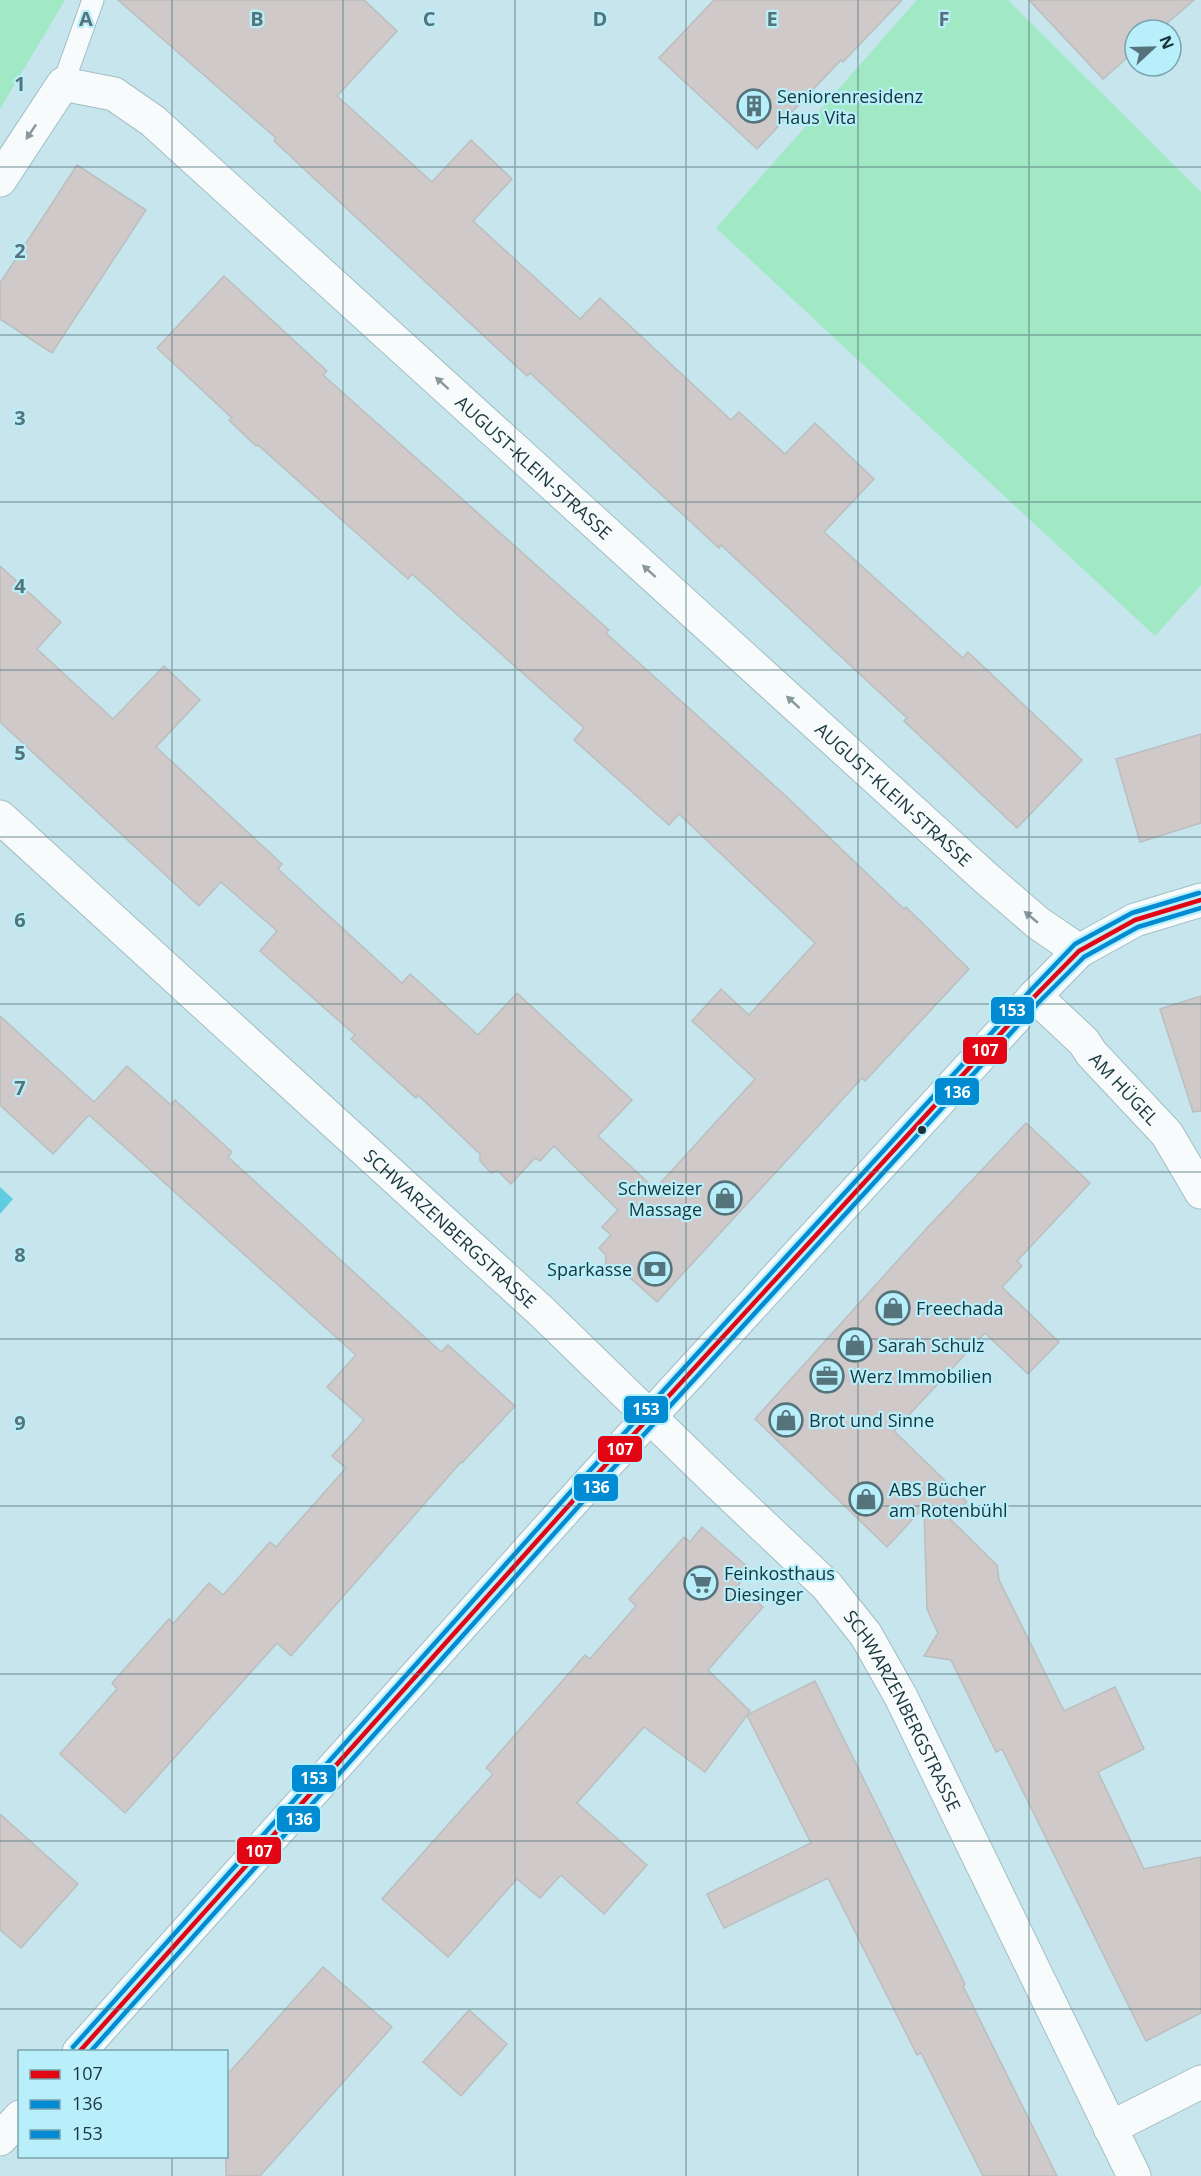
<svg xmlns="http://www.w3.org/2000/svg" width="1201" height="2176" font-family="'Open Sans',sans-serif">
  <rect width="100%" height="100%" fill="#c7e5ec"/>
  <g fill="#a0e9c4">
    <polygon points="0,0 65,0 0,109"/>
    <polygon points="917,0 1008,0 1201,192 1201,585 1155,636 716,228"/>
  </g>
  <polygon fill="#5ecde2" points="0,1187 13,1199 0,1214"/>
  <g fill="#cfcac9" stroke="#bbbebe" stroke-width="1.5">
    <polygon points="118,0 364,0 397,31 337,96 432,182 471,140 512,179 473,221 580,319 600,298 731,420 739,412 785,454 815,423 874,479 824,532 963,658 968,652 1082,760 1017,828 904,721 907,718 721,545 719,548 530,373 527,376 274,141 276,138"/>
    <polygon points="714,0 902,0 843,62 841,60 757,149 659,58"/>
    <polygon points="1029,0 1194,0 1159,30 1135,30 1135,51 1103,79"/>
    <polygon points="77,165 146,210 52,353 0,319 0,283"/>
    <polygon points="224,276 327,371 323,375 609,630 606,633 788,798 904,909 906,907 969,969 865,1081 862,1078 657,1302 628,1276 605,1277 606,1255 599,1248 611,1235 602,1227 618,1210 554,1146 540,1161 535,1158 511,1184 498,1171 491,1173 480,1161 480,1154 418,1095 416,1098 351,1039 355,1035 260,951 277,931 221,882 199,906 0,722 0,566 61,622 37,649 113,719 164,666 200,700 156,747 282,864 278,869 402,983 410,974 478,1035 517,993 632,1100 598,1136 655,1189 755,1079 692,1021 721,989 749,1015 815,943 679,814 669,825 574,740 584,728 412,574 408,579 258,445 256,446 229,420 232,418 157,348"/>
    <polygon points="1201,734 1201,823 1140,842 1116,759"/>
    <polygon points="1201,996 1201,1111 1193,1112 1160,1009"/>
    <polygon points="0,1016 94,1102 127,1066 171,1105 175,1100 232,1152 228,1157 441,1352 448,1345 515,1406 462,1463 461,1462 291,1656 277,1643 125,1813 60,1754 117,1689 112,1683 169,1619 173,1624 209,1583 223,1595 270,1542 276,1547 346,1468 332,1456 364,1420 327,1387 356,1355 89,1115 53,1154 0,1105"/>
    <polygon points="1026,1123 1090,1183 1017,1261 1022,1266 1002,1287 1059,1342 1028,1374 985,1333 894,1431 967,1502 950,1519 997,1565 999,1580 1064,1711 1115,1687 1144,1749 1098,1772 1144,1869 1201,1857 1201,2013 1146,2041 1002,1749 996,1752 951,1660 924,1656 938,1633 927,1609 924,1507 887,1547 755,1419 927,1228"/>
    <polygon points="702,1527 751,1570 738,1585 763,1607 708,1670 750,1711 705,1772 644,1727 577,1803 647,1865 604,1914 561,1875 540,1898 517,1879 448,1957 382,1899 493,1774 486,1768 585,1655 590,1659 636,1606 629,1599 684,1537 690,1542"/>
    <polygon points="815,1681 965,1984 963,1986 1057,2176 983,2176 921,2053 917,2055 828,1878 724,1928 707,1894 811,1843 747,1715"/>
    <polygon points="0,1814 78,1884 21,1948 0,1930"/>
    <polygon points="323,1967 392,2027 260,2176 226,2176 226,2076"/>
    <polygon points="469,2010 507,2044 461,2096 423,2062"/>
  </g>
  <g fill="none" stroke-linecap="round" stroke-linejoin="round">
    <defs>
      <polyline id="service" points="63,84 93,0"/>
      <g id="minor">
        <path id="s1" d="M0 180 63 84 114 94 153 121 987 879 1038 923 1079 951"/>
        <path id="s2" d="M0 817 542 1312 719 1484 827 1586 866 1635 901 1697 1134 2176"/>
        <path id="s3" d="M1035 996 1084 1042 1091 1053 1167 1134 1201 1192"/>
        <polyline points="1110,2128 1201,2082"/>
      </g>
      <g id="tertiary">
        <polyline points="79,2052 580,1493 1035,996 1079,951 1135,920 1201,900"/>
        <polyline points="0,2139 20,2117"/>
      </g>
    </defs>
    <use href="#service" stroke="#a3bec4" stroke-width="23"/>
    <use href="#minor" stroke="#a3bec4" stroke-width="35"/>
    <use href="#tertiary" stroke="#a3bec4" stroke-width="35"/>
    <use href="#service" stroke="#f7fbfc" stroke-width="21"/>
    <use href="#minor" stroke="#f7fbfc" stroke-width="33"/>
    <use href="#tertiary" stroke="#f7fbfc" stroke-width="33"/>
    <defs>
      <polyline id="bus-1" points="79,2052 580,1493 1035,996 1079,951 1135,920 1201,900"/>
      <polyline id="bus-2" points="90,2052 586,1498 1040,1001 1084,957 1138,927 1201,908"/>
      <polyline id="bus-3" points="73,2047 574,1488 1030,991 1075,944 1132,913 1199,893"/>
    </defs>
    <use href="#bus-1" stroke="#b8effb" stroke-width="9"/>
    <use href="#bus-2" stroke="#b8effb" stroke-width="9"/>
    <use href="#bus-3" stroke="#b8effb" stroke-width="9"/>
    <use href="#bus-1" stroke="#e30513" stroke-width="4.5"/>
    <use href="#bus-2" stroke="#008bd2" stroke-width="4.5"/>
    <use href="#bus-3" stroke="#008bd2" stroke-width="4.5"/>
  </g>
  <defs><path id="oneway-solid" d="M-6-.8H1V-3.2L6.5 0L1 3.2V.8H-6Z" transform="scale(1.5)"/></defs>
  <g fill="#88989c">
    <use href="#oneway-solid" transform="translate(31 132) rotate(124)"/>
    <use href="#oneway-solid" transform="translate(442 383) rotate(-138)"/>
    <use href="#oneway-solid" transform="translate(649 571) rotate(-138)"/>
    <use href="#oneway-solid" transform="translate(793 702) rotate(-138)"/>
    <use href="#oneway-solid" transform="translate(1031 917) rotate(-140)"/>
  </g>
  <path fill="none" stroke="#55737a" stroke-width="1.5" stroke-opacity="0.55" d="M172 0V2052M343 0V2176M515 0V2176M686 0V2176M858 0V2176M1029 0V2176M0 167H1201M0 335H1201M0 502H1201M0 670H1201M0 837H1201M0 1004H1201M0 1172H1201M0 1339H1201M0 1506H1201M0 1674H1201M0 1841H1201M0 2009H1201M172 2156V2176"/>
  <defs>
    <symbol id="building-ring" viewBox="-11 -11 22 22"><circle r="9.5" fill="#b8effb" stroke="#55737a" stroke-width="1.5"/><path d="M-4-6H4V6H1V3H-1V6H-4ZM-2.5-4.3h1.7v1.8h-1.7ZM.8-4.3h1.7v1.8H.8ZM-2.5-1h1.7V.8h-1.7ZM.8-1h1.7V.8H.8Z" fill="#55737a"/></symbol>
    <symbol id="shop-ring" viewBox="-11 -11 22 22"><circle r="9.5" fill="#b8effb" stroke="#55737a" stroke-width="1.5"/><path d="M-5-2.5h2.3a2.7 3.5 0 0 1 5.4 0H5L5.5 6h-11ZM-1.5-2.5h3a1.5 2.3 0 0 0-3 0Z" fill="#55737a"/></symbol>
    <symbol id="bank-ring" viewBox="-11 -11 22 22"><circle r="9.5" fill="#b8effb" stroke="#55737a" stroke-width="1.5"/><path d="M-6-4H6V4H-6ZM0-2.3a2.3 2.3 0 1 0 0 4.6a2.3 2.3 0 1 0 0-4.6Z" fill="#55737a"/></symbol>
    <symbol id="office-ring" viewBox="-11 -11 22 22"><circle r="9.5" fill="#b8effb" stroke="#55737a" stroke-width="1.5"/><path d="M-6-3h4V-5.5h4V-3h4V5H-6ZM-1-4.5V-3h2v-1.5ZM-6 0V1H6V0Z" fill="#55737a"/></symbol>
    <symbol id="supermarket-ring" viewBox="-11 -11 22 22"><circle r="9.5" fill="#b8effb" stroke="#55737a" stroke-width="1.5"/><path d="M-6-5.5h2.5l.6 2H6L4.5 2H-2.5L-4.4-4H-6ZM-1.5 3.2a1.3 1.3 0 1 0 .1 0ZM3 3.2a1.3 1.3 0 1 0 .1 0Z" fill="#55737a"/></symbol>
  </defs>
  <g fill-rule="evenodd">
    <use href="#building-ring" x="735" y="87" width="38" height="38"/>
    <use href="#shop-ring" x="706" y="1179" width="38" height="38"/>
    <use href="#bank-ring" x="636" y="1250" width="38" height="38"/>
    <use href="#shop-ring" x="874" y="1289" width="38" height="38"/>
    <use href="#shop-ring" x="836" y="1326" width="38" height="38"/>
    <use href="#office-ring" x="808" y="1357" width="38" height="38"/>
    <use href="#shop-ring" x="767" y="1401" width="38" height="38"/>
    <use href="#shop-ring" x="847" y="1480" width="38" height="38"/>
    <use href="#supermarket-ring" x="682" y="1564" width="38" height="38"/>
  </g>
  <circle fill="#18353c" stroke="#b8effb" stroke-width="2" cx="922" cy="1130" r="5"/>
  <g text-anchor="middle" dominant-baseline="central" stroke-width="4.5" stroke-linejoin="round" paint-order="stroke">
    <g font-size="18" fill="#18353c" stroke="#b8effb" text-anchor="start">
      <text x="777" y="96">Seniorenresidenz<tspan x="777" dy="21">Haus Vita</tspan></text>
      <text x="702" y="1188" text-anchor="end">Schweizer<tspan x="702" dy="21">Massage</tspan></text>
      <text x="632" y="1269" text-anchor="end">Sparkasse</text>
      <text x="916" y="1308">Freechada</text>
      <text x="878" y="1345">Sarah Schulz</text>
      <text x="850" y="1376">Werz Immobilien</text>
      <text x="809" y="1420">Brot und Sinne</text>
      <text x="889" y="1489">ABS Bücher<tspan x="889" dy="21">am Rotenbühl</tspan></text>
      <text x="724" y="1573">Feinkosthaus<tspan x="724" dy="21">Diesinger</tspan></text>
    </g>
    <g font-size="18" fill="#18353c" stroke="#b8effb">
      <text stroke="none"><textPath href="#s1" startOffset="729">AUGUST-KLEIN-STRASSE</textPath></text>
      <text stroke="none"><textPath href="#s1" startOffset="1215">AUGUST-KLEIN-STRASSE</textPath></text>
      <text stroke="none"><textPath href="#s3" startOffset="129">AM HÜGEL</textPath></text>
      <text stroke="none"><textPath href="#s2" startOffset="610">SCHWARZENBERGSTRASSE</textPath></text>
      <text stroke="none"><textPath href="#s2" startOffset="1276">SCHWARZENBERGSTRASSE</textPath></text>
    </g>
  </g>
  <g font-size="20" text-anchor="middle" font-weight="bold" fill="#55737a" stroke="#b8effb" stroke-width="4.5" stroke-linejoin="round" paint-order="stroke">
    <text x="86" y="26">A</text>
    <text x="257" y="26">B</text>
    <text x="429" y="26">C</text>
    <text x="600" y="26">D</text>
    <text x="772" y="26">E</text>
    <text x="944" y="26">F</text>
    <text x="20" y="91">1</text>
    <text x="20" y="258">2</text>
    <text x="20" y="425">3</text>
    <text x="20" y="593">4</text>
    <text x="20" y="760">5</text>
    <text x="20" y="927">6</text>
    <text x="20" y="1095">7</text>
    <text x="20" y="1262">8</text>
    <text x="20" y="1430">9</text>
  </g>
  <g stroke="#b8effb" stroke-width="2">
    <rect x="990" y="996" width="45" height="29" rx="6" fill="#008bd2"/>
    <rect x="962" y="1036" width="46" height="29" rx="6" fill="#e30513"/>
    <rect x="934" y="1077" width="46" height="29" rx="6" fill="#008bd2"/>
    <rect x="623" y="1395" width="46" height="29" rx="6" fill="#008bd2"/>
    <rect x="597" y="1435" width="46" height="28" rx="6" fill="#e30513"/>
    <rect x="573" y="1473" width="46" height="29" rx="6" fill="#008bd2"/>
    <rect x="291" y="1764" width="46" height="29" rx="6" fill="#008bd2"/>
    <rect x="276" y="1805" width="45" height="28" rx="6" fill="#008bd2"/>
    <rect x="236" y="1836" width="46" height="29" rx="6" fill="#e30513"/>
  </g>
  <g font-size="16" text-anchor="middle" font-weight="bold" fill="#fff">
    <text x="1012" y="1016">153</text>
    <text x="985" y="1056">107</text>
    <text x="957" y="1098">136</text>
    <text x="646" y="1415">153</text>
    <text x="620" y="1455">107</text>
    <text x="596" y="1493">136</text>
    <text x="314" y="1784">153</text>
    <text x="299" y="1825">136</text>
    <text x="259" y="1857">107</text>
  </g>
  <rect x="18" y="2050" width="210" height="108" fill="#b8effb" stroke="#78a5af" stroke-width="1.5"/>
  <rect x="30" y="2070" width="30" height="9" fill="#e30513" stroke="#78a5af" stroke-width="1.5"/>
  <text x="72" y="2080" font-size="18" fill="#18353c">107</text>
  <rect x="30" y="2100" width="30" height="9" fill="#008bd2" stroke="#78a5af" stroke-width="1.5"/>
  <text x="72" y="2110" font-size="18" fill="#18353c">136</text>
  <rect x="30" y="2130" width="30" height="9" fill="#008bd2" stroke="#78a5af" stroke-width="1.5"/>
  <text x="72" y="2140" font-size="18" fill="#18353c">153</text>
  <g transform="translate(1153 48) rotate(68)"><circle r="28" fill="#b8effb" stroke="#78a5af" stroke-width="1.5"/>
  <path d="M0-4.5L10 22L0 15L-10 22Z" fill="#55737a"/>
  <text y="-9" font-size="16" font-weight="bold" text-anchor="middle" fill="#18353c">N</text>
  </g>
</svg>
